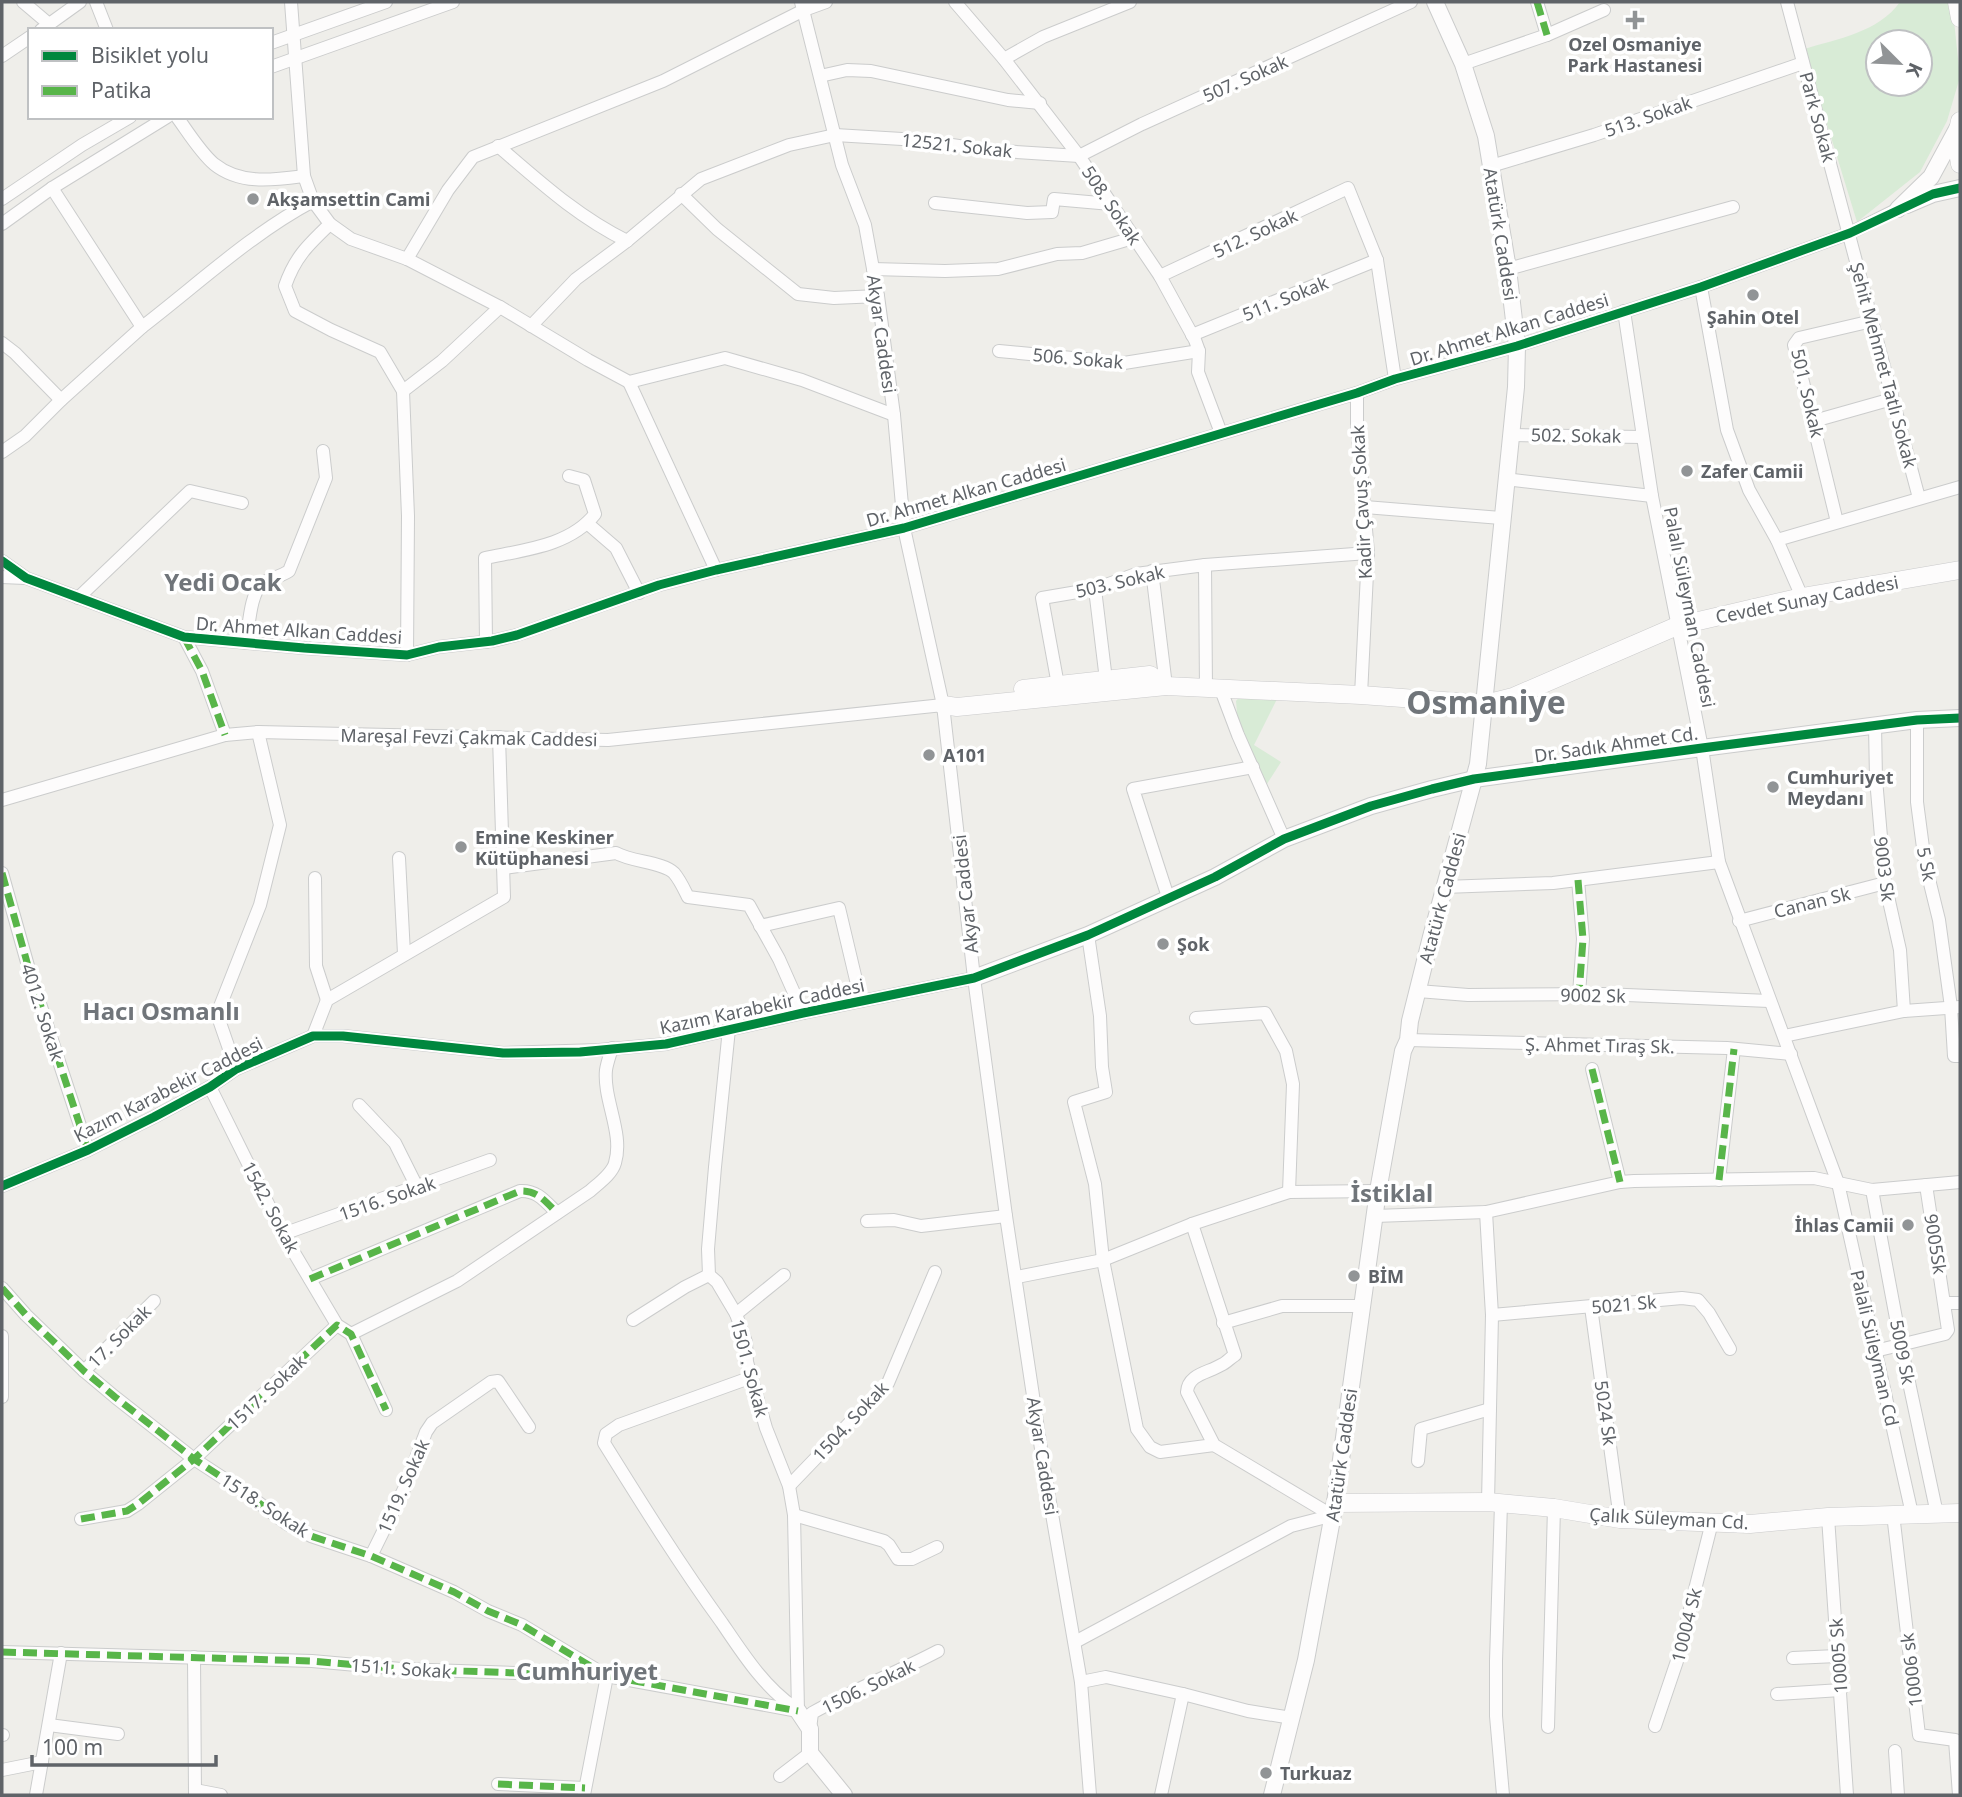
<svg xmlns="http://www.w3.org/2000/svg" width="1962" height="1797" font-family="'Noto Sans',sans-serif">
  <rect width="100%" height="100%" fill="#efeeea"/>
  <g fill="#d8ebd6" fill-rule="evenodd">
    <path d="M1900 2H1952L1960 77 1947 121 1920 172 1857 222 1804 49C1837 39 1879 32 1900 2ZM1878 42H1920V84H1878Z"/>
    <polygon points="1242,694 1278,697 1254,745 1281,762 1265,787 1238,724 1236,701"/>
  </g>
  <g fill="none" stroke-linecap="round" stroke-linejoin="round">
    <defs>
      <g id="minor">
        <polyline points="23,2 49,24"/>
        <polyline points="96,2 107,30"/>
        <polyline points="291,2 304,176 313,201 330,224 351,239 407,259 500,307 588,360 629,382 725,358 802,380 894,415"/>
        <polyline points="801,2 842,165 865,225 878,296 894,415 904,528 943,705 974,978 1006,1216 1043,1462 1081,1682 1090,1795"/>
        <polyline points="955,2 1004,59 1079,156 1160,276 1195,340 1199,351 1198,372 1221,433"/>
        <polyline points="1537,2 1547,35"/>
        <polyline points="1787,2 1919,498"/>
        <polyline points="41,30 80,2"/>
        <polyline points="271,43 386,2"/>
        <polyline points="2,56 30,37"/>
        <polyline points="1004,59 1043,37 1130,2"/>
        <polyline points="1463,64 1547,35 1604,10"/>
        <polyline points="271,67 453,2"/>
        <polyline points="820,76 847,70 871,71 1008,100 1040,103"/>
        <path d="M177 117C188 132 200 152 214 164 240 185 273 180 304 176"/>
        <path d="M498 146C540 182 578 217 627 241"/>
        <polyline points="1491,166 1594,135 1803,63"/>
        <polyline points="681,194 717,229 798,294 834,298 878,296"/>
        <polyline points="2,199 82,145 130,117"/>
        <polyline points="935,203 1027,213 1052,212 1054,199 1111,204"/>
        <polyline points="2,224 52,188 167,117"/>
        <path d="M330 224C308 245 295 257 285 286L295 311 331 330 380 352 403 391"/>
        <polyline points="407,259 448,190 473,157 663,81 804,10 826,2"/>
        <polyline points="873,269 945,271 998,269 1057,254 1082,253 1133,238"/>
        <polyline points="1508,269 1733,207"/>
        <polyline points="1160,276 1348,188 1377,260 1395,379"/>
        <polyline points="1701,287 1727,430 1749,490 1777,540 1802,597"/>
        <polyline points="1624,311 1652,496 1702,748 1719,862 1838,1183 1912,1514"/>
        <polyline points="531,326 576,279 627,241 701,179 789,145 835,135 919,140 985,150 1079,156 1142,124 1411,2"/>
        <path d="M142 327C198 284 251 234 313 201"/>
        <polyline points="1192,335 1377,260"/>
        <polyline points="2,343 15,353 61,400"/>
        <polyline points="999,351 1124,363 1199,351"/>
        <polyline points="629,382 716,570"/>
        <polyline points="1357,393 1357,423 1368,553 1361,695"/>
        <polyline points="1814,421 1892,399"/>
        <polyline points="1510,435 1642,437"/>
        <polyline points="2,452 25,436 61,400 142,327 52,188"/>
        <polyline points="1505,479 1652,496"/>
        <polyline points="1365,507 1501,518"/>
        <polyline points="1837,522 1794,345 1799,338 1872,321"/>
        <polyline points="587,523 616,548 639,593"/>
        <polyline points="1777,540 1960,487"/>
        <polyline points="2,561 26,578 184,637 304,648 407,655 439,647 492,641 517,635 659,585 716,570 904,528 1357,393 1395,379 1517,346 1701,287 1850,233 1898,209"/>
        <polyline points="1205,565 1368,553"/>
        <polyline points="1152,571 1166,686"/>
        <polyline points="2,577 25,578"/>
        <polyline points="1095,589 1106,680"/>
        <polyline points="78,598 190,491 242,503"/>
        <polyline points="184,637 202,671 225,735"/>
        <path d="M486 642 485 558C523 550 570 546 595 514L584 480 569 476"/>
        <path d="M246 643C249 627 250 592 263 583 270 578 280 577 289 571L326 478 323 451"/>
        <polyline points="407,655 408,516 403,391 442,361 500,307"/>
        <polyline points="1058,685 1042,598 1095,589 1136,574 1205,565 1206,690"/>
        <polyline points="1221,690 1238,735 1284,839"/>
        <polyline points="1917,720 1917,802 1925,863 1939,920 1951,1007 1954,1056 1960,1056"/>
        <polyline points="1875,725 1876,779 1885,883 1900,950 1904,1011"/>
        <polyline points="2,800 225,735 258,732 608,740 943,705"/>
        <polyline points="399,858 404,954"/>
        <path d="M503 868 616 853C632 862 663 862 674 873 680 880 684 889 688 897L749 905 779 959 803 1013"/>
        <polyline points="2,873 30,973 88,1150"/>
        <polyline points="315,878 316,966 327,1000"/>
        <polyline points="1578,880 1583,939 1579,994"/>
        <polyline points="1444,887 1553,883 1719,862"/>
        <polyline points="1168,897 1133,789 1253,767"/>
        <polyline points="1739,921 1885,883"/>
        <polyline points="760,926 839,908 861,1001"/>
        <polyline points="1088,935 1100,1016 1102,1067 1106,1092 1074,1102 1095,1184 1103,1260 1137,1429 1150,1447 1160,1452 1214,1445"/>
        <polyline points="1418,991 1468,995 1603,994 1769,1001"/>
        <polyline points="1196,1018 1265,1013 1286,1051 1293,1084 1289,1192"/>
        <polyline points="729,1029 715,1167 708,1249 709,1275 717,1282 736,1314 746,1342 747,1362 766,1428 789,1486 794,1515 798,1711"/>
        <polyline points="313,1036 327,1000 504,897 499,737"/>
        <polyline points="1784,1036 1904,1011 1960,1007"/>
        <polyline points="1408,1040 1727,1048 1791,1054"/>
        <polyline points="236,1069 217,1014 260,905 280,825 258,732"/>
        <polyline points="1592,1069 1620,1182"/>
        <polyline points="210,1087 283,1234 337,1325 351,1334 386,1410"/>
        <polyline points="359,1105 395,1143 417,1187"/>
        <polyline points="1719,1180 1734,1049"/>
        <polyline points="2,1186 88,1150 154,1117 210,1087 236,1069 313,1036 343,1036 503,1053 599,1050 666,1044 803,1013 974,978"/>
        <polyline points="1872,1190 1901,1345 1937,1514"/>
        <polyline points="1486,1212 1492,1315 1488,1502"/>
        <polyline points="1375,1216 1486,1212 1620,1182 1634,1181 1814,1178 1872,1190 1960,1182"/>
        <polyline points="867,1221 894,1220 921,1226 1006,1216"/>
        <path d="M1192 1224 1235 1355C1230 1358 1226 1363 1221 1365 1208 1373 1188 1374 1187 1392L1214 1445 1333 1516"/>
        <polyline points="283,1234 490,1160"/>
        <polyline points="1017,1277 1103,1260 1192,1224 1289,1192 1378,1191"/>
        <path d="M310 1279 520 1191C537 1190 545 1201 557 1213"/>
        <polyline points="2,1288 26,1315 84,1371 115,1397 194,1459 243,1491 287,1524 311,1536 371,1556 454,1592 488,1611 522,1625 607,1676 584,1795"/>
        <polyline points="1945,1303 1960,1303"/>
        <polyline points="1591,1307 1620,1519"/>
        <polyline points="736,1314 784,1275"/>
        <polyline points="1492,1315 1682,1298 1698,1300 1709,1313 1730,1349"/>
        <polyline points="633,1320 685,1287 709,1275"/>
        <polyline points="1223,1323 1282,1306 1363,1306"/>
        <path d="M351 1334 457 1281 590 1191C599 1183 612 1174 615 1163 624 1133 603 1100 606 1070 607 1063 610 1055 612 1048"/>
        <polyline points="2,1336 2,1397"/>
        <polyline points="1875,1351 1945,1334 1948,1330 1926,1185"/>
        <polyline points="84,1371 154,1301"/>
        <path d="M752 1377 619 1425 606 1434 604 1443C642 1504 680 1565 722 1623 743 1654 764 1687 795 1708"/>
        <polyline points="1418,1461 1421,1429 1490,1409"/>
        <polyline points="789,1486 888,1383 935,1272"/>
        <polyline points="1501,1504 1496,1661 1496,1716 1503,1795"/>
        <polyline points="1893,1514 1919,1735 1955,1740 1959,1795"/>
        <polyline points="794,1515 884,1541 889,1545 898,1559 912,1559 937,1547"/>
        <polyline points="1828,1517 1847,1795"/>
        <polyline points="81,1519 127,1511 138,1504 194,1459 337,1325"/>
        <polyline points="371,1556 405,1487 426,1432 432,1423 491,1382 498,1381 529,1427"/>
        <polyline points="1075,1642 1291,1526 1330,1516"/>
        <polyline points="2,1652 312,1661 401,1669 607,1676 798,1711"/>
        <polyline points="194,1657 195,1795"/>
        <polyline points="1793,1658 1837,1656"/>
        <polyline points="1081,1682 1106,1677 1183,1694"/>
        <polyline points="1777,1694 1841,1690"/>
        <polyline points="49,1725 118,1734"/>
        <polyline points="1655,1726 1677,1661 1712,1522"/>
        <polyline points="1548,1727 1554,1508"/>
        <path d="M810 1729 812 1713C853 1690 896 1673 938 1651"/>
        <polyline points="2,1735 3,1735"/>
        <polyline points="1895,1751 1898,1795"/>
        <polyline points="2,1770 42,1762"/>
        <polyline points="780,1776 810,1753"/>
        <polyline points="498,1784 585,1788"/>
        <polyline points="195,1790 221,1795"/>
        <polyline points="36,1795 61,1653"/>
        <polyline points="1161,1795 1183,1694 1248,1711 1292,1718"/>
      </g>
      <g id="tertiary">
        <polyline points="1907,205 1933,194 1960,188"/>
        <polyline points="1898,209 1931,177 1957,129"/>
        <polyline points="974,978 1088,935 1215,877 1284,839 1371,806 1432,789 1474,779 1702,748 1917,720 1960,718"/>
        <polyline points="798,1711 810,1729 810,1753 844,1795"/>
        <polyline points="1272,1795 1306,1660 1335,1503 1378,1191 1403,1051 1408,1040 1410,1021 1431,937 1478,764 1516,387 1517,346 1508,269 1486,136 1463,64 1435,2"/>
      </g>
      <g id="secondary">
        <polyline points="1957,2 1960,18"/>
        <polyline points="1960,121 1956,139 1960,164"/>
        <polyline points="1023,689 1150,675 1166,686"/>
        <polyline points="943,705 957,707 1166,686 1361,695 1485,704 1513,697 1677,626 1802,597 1960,570"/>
        <polyline points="1335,1503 1488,1502 1554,1508 1620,1519 1750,1524 1828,1517 1960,1513"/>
      </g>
    </defs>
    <use href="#minor" stroke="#cbcccc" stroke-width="14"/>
    <use href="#tertiary" stroke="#cbcccc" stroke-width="18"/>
    <use href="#secondary" stroke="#cacacb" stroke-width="19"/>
    <use href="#minor" stroke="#fdfcfc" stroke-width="12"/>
    <use href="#tertiary" stroke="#fdfcfc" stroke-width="16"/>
    <use href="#secondary" stroke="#fdfcfc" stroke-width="18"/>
    <g stroke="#58b549" stroke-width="7" stroke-dasharray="14 7" stroke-linecap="butt">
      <polyline points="1537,2 1547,35"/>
      <polyline points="184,637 202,671 225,735"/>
      <polyline points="2,873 30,973 88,1150"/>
      <polyline points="1578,880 1583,939 1579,994"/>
      <polyline points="1592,1069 1620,1182"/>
      <polyline points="1719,1180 1734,1049"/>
      <path d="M310 1279 520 1191C537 1190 545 1201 557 1213"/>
      <polyline points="2,1288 26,1315 84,1371 115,1397 194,1459 243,1491 287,1524 311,1536 371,1556 454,1592 488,1611 522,1625 607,1676"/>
      <polyline points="81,1519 127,1511 138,1504 194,1459 337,1325 351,1334 386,1410"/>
      <polyline points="2,1652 312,1661 401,1669 607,1676 798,1711"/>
      <polyline points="498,1784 585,1788"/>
    </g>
    <defs>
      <g id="cycleway">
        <polyline points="2,561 26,578 184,637 304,648 407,655 439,647 492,641 517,635 659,585 716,570 904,528 1357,393 1395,379 1517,346 1701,287 1850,233 1933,194 1960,188"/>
        <polyline points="2,1186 88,1150 154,1117 210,1087 236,1069 313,1036 343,1036 503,1053 580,1052 666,1044 803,1013 974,978 1088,935 1215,877 1284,839 1371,806 1432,789 1474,779 1702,748 1917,720 1960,718"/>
      </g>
    </defs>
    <use href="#cycleway" stroke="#fff" stroke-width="13"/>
    <use href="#cycleway" stroke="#00873e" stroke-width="9"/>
  </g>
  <g fill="#919496" stroke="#fff" stroke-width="2.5">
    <path d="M1631.5 9.5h7v7h7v7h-7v7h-7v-7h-7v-7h7z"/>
    <circle cx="253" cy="199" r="7"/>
    <circle cx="1753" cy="295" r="7"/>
    <circle cx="1687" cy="471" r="7"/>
    <circle cx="929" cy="755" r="7"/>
    <circle cx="1773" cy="787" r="7"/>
    <circle cx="461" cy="847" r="7"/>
    <circle cx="1163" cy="944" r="7"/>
    <circle cx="1908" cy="1225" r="7"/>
    <circle cx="1354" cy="1276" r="7"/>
    <circle cx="1266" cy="1773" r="7"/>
  </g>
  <g text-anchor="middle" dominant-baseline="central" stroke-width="7" stroke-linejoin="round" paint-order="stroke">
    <g font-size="18" font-weight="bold" fill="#5f6368" stroke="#fff" text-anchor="start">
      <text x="1635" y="44" text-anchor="middle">Ozel Osmaniye<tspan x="1635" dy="21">Park Hastanesi</tspan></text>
      <text x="267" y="199">Akşamsettin Cami</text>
      <text x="1753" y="317" text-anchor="middle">Şahin Otel</text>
      <text x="1701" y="471">Zafer Camii</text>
      <text x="943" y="755">A101</text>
      <text x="1787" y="777">Cumhuriyet<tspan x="1787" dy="21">Meydanı</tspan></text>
      <text x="475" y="837">Emine Keskiner<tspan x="475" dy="21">Kütüphanesi</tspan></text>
      <text x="1177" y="944">Şok</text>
      <text x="1894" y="1225" text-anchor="end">İhlas Camii</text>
      <text x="1368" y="1276">BİM</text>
      <text x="1280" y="1773">Turkuaz</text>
    </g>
    <g font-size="18" fill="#5f6368" stroke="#fff">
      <text transform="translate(1245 78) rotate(-24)">507. Sokak</text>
      <text transform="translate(1648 116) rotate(-19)">513. Sokak</text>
      <text transform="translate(1818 117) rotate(75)">Park Sokak</text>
      <text transform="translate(957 145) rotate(6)">12521. Sokak</text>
      <text transform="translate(1112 205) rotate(56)">508. Sokak</text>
      <text transform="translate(1255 233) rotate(-25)">512. Sokak</text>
      <text transform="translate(1501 234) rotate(81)">Atatürk Caddesi</text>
      <text transform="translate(1285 298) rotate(-22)">511. Sokak</text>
      <text transform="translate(1509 329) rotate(-17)">Dr. Ahmet Alkan Caddesi</text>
      <text transform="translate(882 334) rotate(82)">Akyar Caddesi</text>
      <text transform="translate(1078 358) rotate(5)">506. Sokak</text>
      <text transform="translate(1884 365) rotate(75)">Şehit Mehmet Tatlı Sokak</text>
      <text transform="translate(1808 393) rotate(77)">501. Sokak</text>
      <text transform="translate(1576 435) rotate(1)">502. Sokak</text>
      <text transform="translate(966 492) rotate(-16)">Dr. Ahmet Alkan Caddesi</text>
      <text transform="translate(1361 502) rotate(-93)">Kadir Çavuş Sokak</text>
      <text transform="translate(1120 581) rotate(-13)">503. Sokak</text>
      <text transform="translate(1807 599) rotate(-11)">Cevdet Sunay Caddesi</text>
      <text transform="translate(1690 607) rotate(79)">Palalı Süleyman Caddesi</text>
      <text transform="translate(299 630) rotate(4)">Dr. Ahmet Alkan Caddesi</text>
      <text transform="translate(469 737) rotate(1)">Mareşal Fevzi Çakmak Caddesi</text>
      <text transform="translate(1616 744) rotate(-8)">Dr. Sadık Ahmet Cd.</text>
      <text transform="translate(1927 864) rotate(79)">5 Sk</text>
      <text transform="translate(1885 869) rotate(83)">9003 Sk</text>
      <text transform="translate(965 894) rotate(-96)">Akyar Caddesi</text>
      <text transform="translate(1442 898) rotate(-75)">Atatürk Caddesi</text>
      <text transform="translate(1812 902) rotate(-14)">Canan Sk</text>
      <text transform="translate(1593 995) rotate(1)">9002 Sk</text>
      <text transform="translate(762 1006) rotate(-12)">Kazım Karabekir Caddesi</text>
      <text transform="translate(43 1012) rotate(72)">4012. Sokak</text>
      <text transform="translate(1600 1045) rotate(1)">Ş. Ahmet Tıraş Sk.</text>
      <text transform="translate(168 1089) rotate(-27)">Kazım Karabekir Caddesi</text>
      <text transform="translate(387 1198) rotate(-19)">1516. Sokak</text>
      <text transform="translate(271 1207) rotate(62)">1542. Sokak</text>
      <text transform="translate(1936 1244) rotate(81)">9005Sk</text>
      <text transform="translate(1624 1304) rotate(-5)">5021 Sk</text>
      <text transform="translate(119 1336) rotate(-45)">17. Sokak</text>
      <text transform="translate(1875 1348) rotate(77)">Palali Süleyman Cd</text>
      <text transform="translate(1903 1352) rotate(79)">5009 Sk</text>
      <text transform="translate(750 1368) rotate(75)">1501. Sokak</text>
      <text transform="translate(266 1392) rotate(-43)">1517. Sokak</text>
      <text transform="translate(1606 1413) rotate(82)">5024 Sk</text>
      <text transform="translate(850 1421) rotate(-47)">1504. Sokak</text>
      <text transform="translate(1341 1455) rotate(-82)">Atatürk Caddesi</text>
      <text transform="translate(1043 1456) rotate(81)">Akyar Caddesi</text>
      <text transform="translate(403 1486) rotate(-66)">1519. Sokak</text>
      <text transform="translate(265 1505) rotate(33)">1518. Sokak</text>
      <text transform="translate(1669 1518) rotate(3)">Çalık Süleyman Cd.</text>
      <text transform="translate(1686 1625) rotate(-76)">10004 Sk</text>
      <text transform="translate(1838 1656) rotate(-94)">10005 Sk</text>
      <text transform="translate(401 1668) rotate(4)">1511. Sokak</text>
      <text transform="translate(1911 1670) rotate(-97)">10006 sk</text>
      <text transform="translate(868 1686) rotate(-26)">1506. Sokak</text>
    </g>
    <g font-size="24" font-weight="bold" fill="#70757a" stroke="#fff">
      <text x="223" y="581">Yedi Ocak</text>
      <text x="161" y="1010">Hacı Osmanlı</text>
      <text x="1392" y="1192">İstiklal</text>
      <text x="587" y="1670">Cumhuriyet</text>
    </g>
    <g font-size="32" font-weight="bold" fill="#70757a" stroke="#fff">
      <text x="1486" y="701">Osmaniye</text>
    </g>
  </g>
  <rect width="1962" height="1797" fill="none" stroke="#5f6368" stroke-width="7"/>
  <rect x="28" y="28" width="245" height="91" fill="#ffffff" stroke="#bfc1c3" stroke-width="2"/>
  <rect x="42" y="51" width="35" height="10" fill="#00873e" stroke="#bfc1c3" stroke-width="2"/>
  <text x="91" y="63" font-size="21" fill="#5f6368">Bisiklet yolu</text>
  <rect x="42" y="86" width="35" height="10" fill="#58b549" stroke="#bfc1c3" stroke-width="2"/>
  <text x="91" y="98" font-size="21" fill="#5f6368">Patika</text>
  <g transform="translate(1899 63) rotate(114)"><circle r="33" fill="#ffffff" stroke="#bfc1c3" stroke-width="2"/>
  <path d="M0-5L12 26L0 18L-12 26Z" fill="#919496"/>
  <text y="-10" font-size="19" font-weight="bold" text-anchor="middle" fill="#5f6368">K</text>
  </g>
  <path d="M32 1755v10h184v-10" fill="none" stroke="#5f6368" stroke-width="3.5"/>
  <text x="42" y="1755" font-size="21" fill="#5f6368" stroke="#ffffff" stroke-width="5" paint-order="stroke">100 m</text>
</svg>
